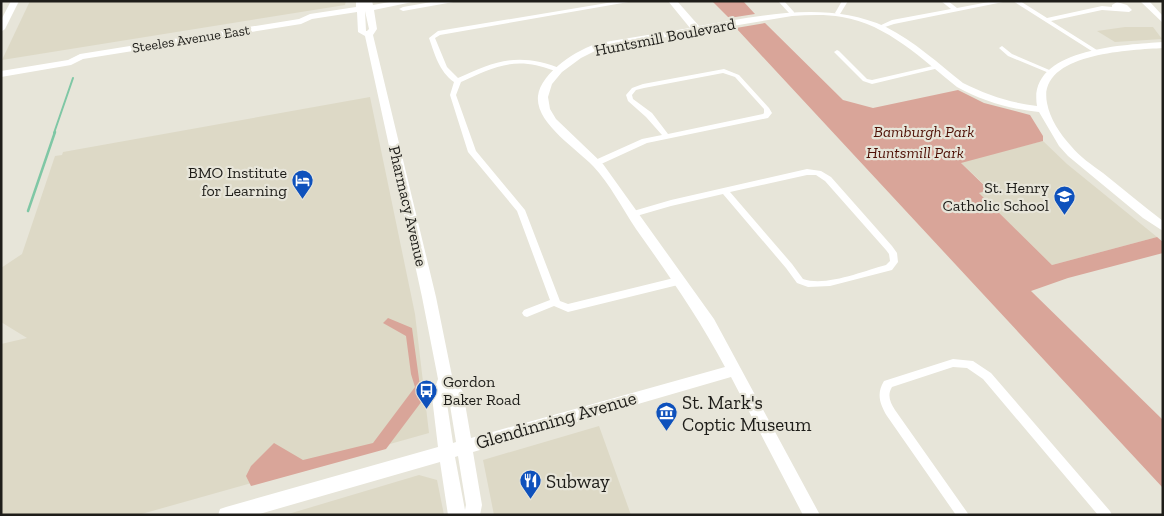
<svg xmlns="http://www.w3.org/2000/svg" width="1164" height="516" font-family="'Zilla Slab',serif">
  <rect width="100%" height="100%" fill="#e7e5d9"/>
  <g fill="#ddd9c6">
    <polygon points="30,1 346,1 345,5 2,60"/>
    <polygon points="1125,27 1153,27 1162,39 1115,42 1097,31"/>
    <polygon points="370,97 415,314 429,433 138,515 1,515 1,344 27,338 1,322 1,268 22,254 55,156 62,155 63,152"/>
    <polygon points="1043,141 1067,164 1157,237 1052,265 979,193 989,189 960,162"/>
    <polygon points="599,426 631,515 494,515 483,460"/>
    <polygon points="419,475 437,480 444,515 285,515"/>
  </g>
  <g fill="#d9a599">
    <polygon points="712,1 743,1 755,14 729,18"/>
    <polygon points="765,23 843,100 873,108 958,90 984,103 1030,115 1043,136 1043,141 961,163 989,190 979,193 1052,265 1157,237 1163,242 1163,253 1068,278 1031,291 1163,420 1163,488 736,28"/>
    <polygon points="388,318 412,328 422,401 386,449 251,486 246,476 251,466 274,443 303,460 373,443 415,387 411,374 406,336 383,323"/>
  </g>
  <g fill="none" stroke-linecap="round" stroke-linejoin="round">
    <polyline stroke="#7fc7a5" stroke-width="2" points="54,133 73,78"/>
    <polyline stroke="#7fc7a5" stroke-width="2.5" points="28,211 55,132"/>
    <g fill="#fff" fill-rule="evenodd">
      <path d="M619 1H634L440 35 435 38 447 67 458 78C487 65 508 55 540 62 548 64 556 66 562 70L559 72C549 69 539 65 528 64 504 61 483 72 461 82L456 95 476 151 525 210 560 301 568 304 678 277 681 279 683 281 681 283 678 285 568 312 554 306 527 317 524 316 522 313 524 310 550 300 517 211 468 152 450 95 454 82C439 71 435 55 429 38L438 31Z"/>
      <polygon points="778,1 784,1 794,12 794,14 790,14"/>
      <polygon points="842,1 848,1 840,14 836,14 835,13"/>
      <polygon points="941,1 948,1 957,8 994,1 1008,1 894,24 882,28 879,26 892,20 951,9"/>
      <polygon points="1013,1 1020,1 1047,18 1102,6 1112,7 1112,5 1117,2 1127,5 1132,10 1129,12 1102,10 1051,21 1100,52 1101,53 1098,55"/>
      <polygon points="1002,46 1012,54 1054,72 1051,74 1049,73 1008,56 999,48"/>
      <polygon points="837,50 839,51 867,79 872,80 937,65 940,67 939,68 872,84 863,81 834,52"/>
      <path d="M724 69 739 75 769 108 772 113 768 118 647 143 599 165H593L592 163 593 161 642 139 662 135 646 117 628 101 626 95 632 88 643 84ZM723 73 735 77 764 109V113L763 114 668 134 652 113 633 99 632 95 636 90 644 88Z"/>
      <path d="M807 169 821 171 831 177 892 246 897 253 898 262 892 270 830 286 808 287 797 283 786 268 723 194 671 206 633 217 629 214 630 212 671 200ZM807 175H816L825 181 886 250 889 254 890 261 886 265C863 271 826 287 803 279L792 264 730 192Z"/>
      <path d="M953 359 973 361 991 373 1110 511 1112 515H1098L983 379 967 368 953 367 892 387C887 395 890 402 895 410L969 515H956L887 416C880 404 876 394 884 381Z"/>
    </g>
    <g fill="#fff" fill-rule="evenodd">
      <polygon points="11,1 19,1 5,29 1,32 1,20"/>
      <path d="M356 1H372L373 5 395 1H417L374 10 377 29 373 35 436 297 452 376 463 392 471 438 725 367C699 318 668 274 636 229 622 208 610 184 593 166 577 149 535 123 538 96 541 72 578 49 599 43L690 28 668 1H677L699 26C761 16 826 0 886 27 914 41 939 64 963 83 987 95 1011 103 1037 106 1027 48 1124 45 1163 42V48C1130 50 1037 53 1047 103 1050 119 1060 134 1071 146 1080 157 1092 165 1103 173 1123 189 1142 205 1163 221V231L1143 218 1068 156 1059 146 1039 112C1010 109 982 101 957 87 923 60 887 24 842 17 825 14 809 15 792 16L601 48 581 58 562 72 552 84 548 97 550 109 556 119 603 164 714 319 820 515H803L731 377 473 452 482 505 480 515H448L440 462 256 515H218L220 509 226 507 438 447 432 397 438 379 422 297 365 36 358 32 357 12 312 19 301 24 83 59 71 65 1 77V71L68 60 80 54 299 19 310 14 356 7ZM365 11 369 29 367 31H366ZM448 393 456 442 453 443 446 397ZM458 456 466 505 465 510 455 457Z"/>
      <polygon points="437,1 459,1 403,11 399,9 403,7"/>
      <polygon points="1140,1 1149,1 1163,16 1163,23"/>
    </g>
  </g>
  <defs>
    <symbol id="hotel-pin" viewBox="-11 -11 22 30"><path d="M0 17L-7.5 6A9.5 9.5 0 1 1 7.5 6Z" fill="#0e51bc" stroke="#e7e5d9"/><path d="M-6-4.5h1.5V1H6V5H4.5V3h-9V5H-6ZM-4 0a1.8 1.8 0 1 1 3.6 0ZM.5 0V-2.5h3Q6-2.5 6 0Z" fill="#fff"/></symbol>
    <symbol id="school-pin" viewBox="-11 -11 22 30"><path d="M0 17L-7.5 6A9.5 9.5 0 1 1 7.5 6Z" fill="#0e51bc" stroke="#e7e5d9"/><path d="M0-5L7-2L0 1L-7-2ZM-4 1L0 2.5L4 1V4Q0 6-4 4Z" fill="#fff"/></symbol>
    <symbol id="bus-pin" viewBox="-11 -11 22 30"><path d="M0 17L-7.5 6A9.5 9.5 0 1 1 7.5 6Z" fill="#0e51bc" stroke="#e7e5d9"/><path d="M-5-6H5V4H4V6H2V4H-2V6H-4V4H-5ZM-3.5-4V0h7V-4ZM-3.5 1.2v1.5H-2V1.2ZM2 1.2v1.5H3.5V1.2Z" fill="#fff"/></symbol>
    <symbol id="museum-pin" viewBox="-11 -11 22 30"><path d="M0 17L-7.5 6A9.5 9.5 0 1 1 7.5 6Z" fill="#0e51bc" stroke="#e7e5d9"/><path d="M0-6L6-3V-2H-6V-3ZM-5-1h2V3h-2ZM-1-1h2V3h-2ZM3-1h2V3H3ZM-6 4H6V6H-6Z" fill="#fff"/></symbol>
    <symbol id="restaurant-pin" viewBox="-11 -11 22 30"><path d="M0 17L-7.5 6A9.5 9.5 0 1 1 7.5 6Z" fill="#0e51bc" stroke="#e7e5d9"/><path d="M-5-6h1v4h1v-4h1v4h1v-4h1v5L-1.5 .5V6h-2V.5L-5-1ZM5-6V6H3V1.5H1.5Q1.5-4 5-6Z" fill="#fff"/></symbol>
  </defs>
  <g fill-rule="evenodd">
    <use href="#hotel-pin" x="290" y="168" width="25" height="34"/>
    <use href="#school-pin" x="1052" y="184" width="25" height="34"/>
    <use href="#bus-pin" x="414" y="378" width="25" height="34"/>
    <use href="#museum-pin" x="654" y="400" width="25" height="34"/>
    <use href="#restaurant-pin" x="518" y="468" width="25" height="34"/>
  </g>
  <g text-anchor="middle" dominant-baseline="central" stroke-width="4.5" stroke-linejoin="round" paint-order="stroke">
    <g font-size="14" fill="#1e1d19" stroke="#e7e5d9">
      <text transform="translate(191 39) rotate(-9)">Steeles Avenue East</text>
    </g>
    <g font-size="16" fill="#1e1d19" stroke="#e7e5d9">
      <text transform="translate(665 37) rotate(-11)">Huntsmill Boulevard</text>
      <text transform="translate(408 206) rotate(77)">Pharmacy Avenue</text>
    </g>
    <g font-size="16" font-style="italic" fill="#4f1106" stroke="#e7e5d9">
      <text x="924" y="131">Bamburgh Park</text>
      <text x="915" y="152">Huntsmill Park</text>
    </g>
    <g font-size="16" fill="#1e1d19" stroke="#e7e5d9" text-anchor="end">
      <text x="287" y="172">BMO Institute<tspan x="287" dy="18">for Learning</tspan></text>
      <text x="1049" y="187">St. Henry<tspan x="1049" dy="18">Catholic School</tspan></text>
      <text x="443" y="381" text-anchor="start">Gordon<tspan x="443" dy="18">Baker Road</tspan></text>
    </g>
    <g font-size="19" fill="#1e1d19" stroke="#e7e5d9" text-anchor="start">
      <text x="682" y="402">St. Mark's<tspan x="682" dy="22">Coptic Museum</tspan></text>
      <text x="546" y="481">Subway</text>
    </g>
    <g font-size="19" fill="#1e1d19" stroke="#e7e5d9">
      <text transform="translate(556 420) rotate(-16)">Glendinning Avenue</text>
    </g>
  </g>
  <rect width="1164" height="516" fill="none" stroke="#1e1d19" stroke-width="5"/>
</svg>
